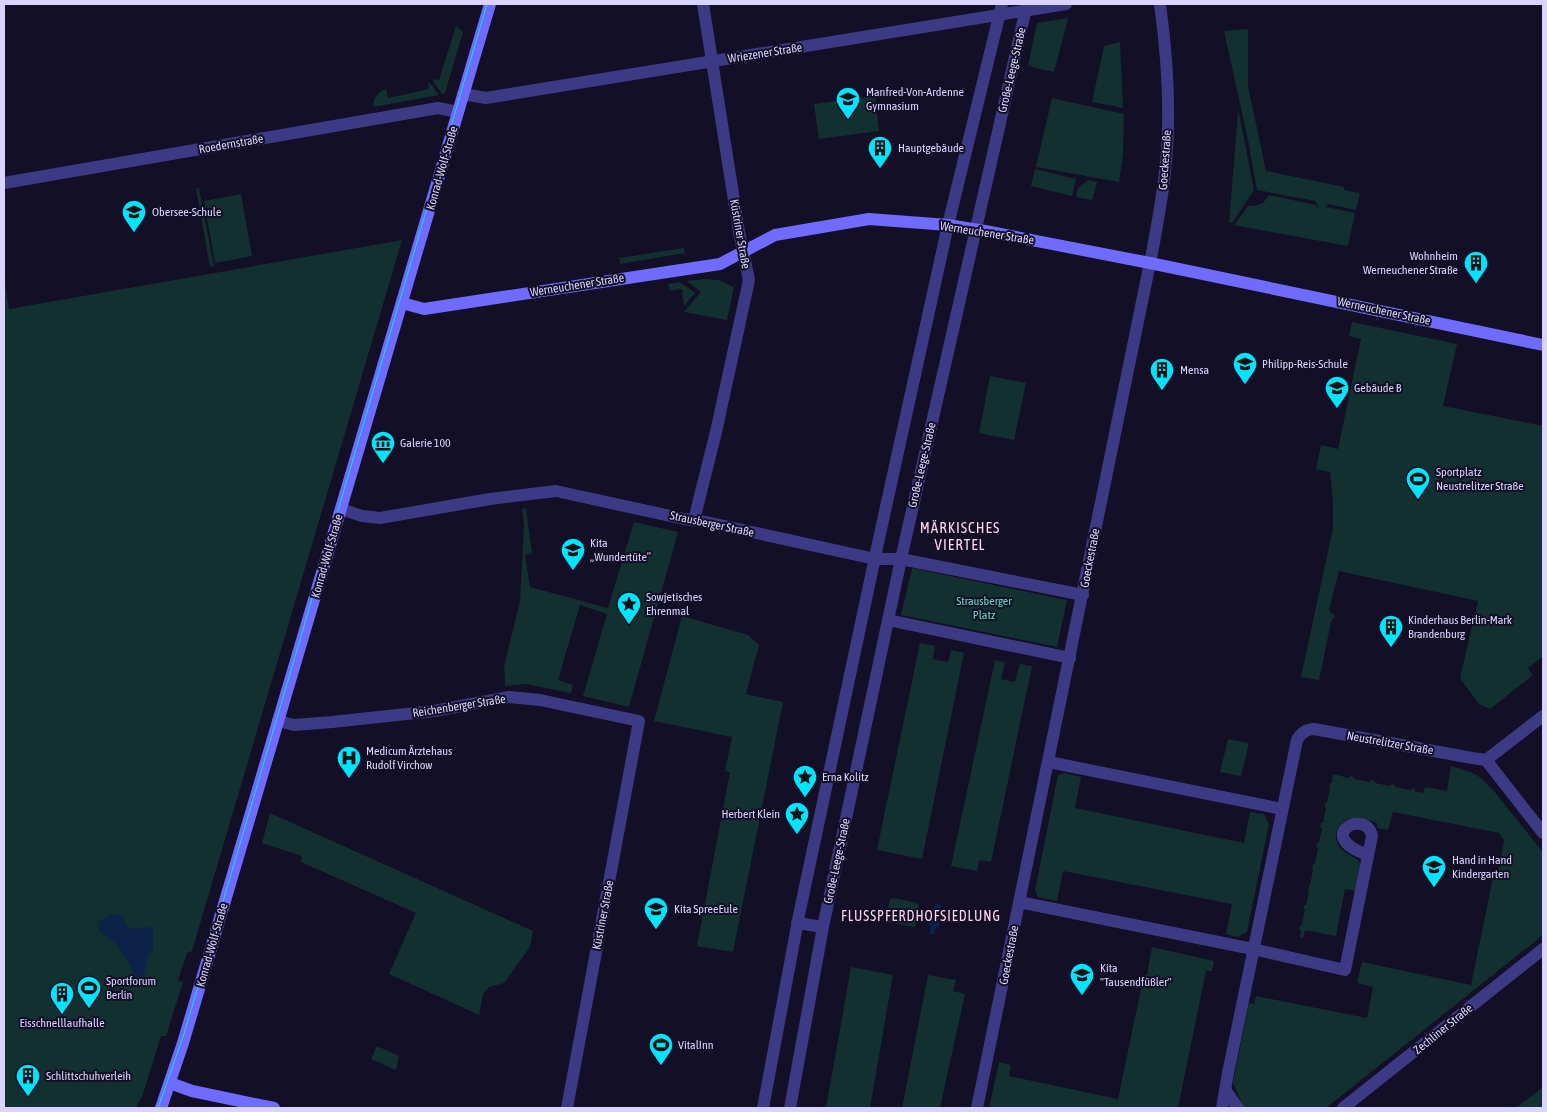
<svg xmlns="http://www.w3.org/2000/svg" width="1547" height="1112" font-family="'Asap Condensed',sans-serif">
  <rect width="100%" height="100%" fill="#130f26"/>
  <g fill="#12302f">
    <polygon points="1068,18 1054,72 1028,66 1037,23"/>
    <polygon points="456,26 463,32 445,93 442,94 432,79 439,80"/>
    <path d="M1248 29V86L1266 171 1344 187V190L1360 193 1356 210 1328 204 1324 209 1327 207 1355 213 1348 246 1234 225 1248 206C1258 206 1264 204 1269 195L1316 205 1321 211 1315 201 1257 190 1248 140 1224 31Z"/>
    <polygon points="1120,42 1123,108 1092,102 1104,46"/>
    <path d="M429 82 439 95 373 107C373 98 378 92 386 89L388 98 429 89 428 84Z"/>
    <polygon points="875,96 879,131 819,139 814,104"/>
    <polygon points="1052,98 1124,114 1123,154 1119,182 1036,167"/>
    <polygon points="1238,113 1239,113 1254,190 1232,223 1229,222"/>
    <polygon points="1035,169 1076,179 1072,196 1031,186"/>
    <polygon points="1088,180 1097,182 1092,200 1076,197 1078,188"/>
    <polygon points="199,188 214,266 210,267 196,189"/>
    <polygon points="241,194 252,256 215,263 204,201"/>
    <polygon points="402,240 192,951 187,953 178,980 183,982 166,1036 161,1036 143,1094 136,1108 4,1108 4,276 9,309"/>
    <polygon points="684,248 685,253 620,264 619,258"/>
    <polygon points="704,279 719,280 734,287 727,320 684,312 701,292 687,281"/>
    <polygon points="680,282 695,293 684,306 682,289 670,291 668,284"/>
    <polygon points="1352,322 1457,344 1443,406 1543,426 1543,656 1528,668 1533,675 1490,709 1479,704 1460,678 1478,601 1339,571 1329,610 1335,616 1331,622 1319,680 1301,677 1333,528 1333,502 1330,472 1316,469 1321,445 1338,449 1361,339 1349,336"/>
    <polygon points="990,376 1026,383 1014,440 979,433"/>
    <polygon points="526,508 532,554 525,555 530,587 608,608 634,522 678,532 629,707 583,696 607,614 580,605 558,680 573,685 571,693 525,684 505,686 505,677 504,666 520,601 524,525 522,509"/>
    <polygon points="912,568 1067,600 1057,647 901,615"/>
    <polygon points="682,616 748,635 759,645 746,694 783,702 733,952 697,946 730,772 725,771 732,737 654,721"/>
    <polygon points="920,643 935,646 933,659 948,662 951,650 964,653 922,859 877,850"/>
    <polygon points="995,660 1005,662 1001,679 1015,682 1020,664 1032,666 991,862 979,860 977,871 951,866"/>
    <polygon points="1228,739 1249,743 1241,776 1220,772"/>
    <path d="M1451 766 1473 773 1481 778 1493 790 1543 852V935L1326 1108H1244L1233 1083 1249 1003 1254 1004 1256 996 1367 1018 1373 987 1357 983 1362 962 1471 985 1494 873H1498L1504 841 1499 833 1393 812 1388 830 1377 828V823L1375 822C1363 819 1351 814 1341 824 1338 828 1335 833 1336 838 1338 855 1356 854 1360 863 1362 869 1358 884 1357 891L1345 889 1336 936 1305 930 1303 938H1300L1301 930H1299L1300 925H1302L1305 909H1304V905H1306L1309 890 1308 889 1309 885H1310L1313 870 1312 869 1313 864H1315L1318 848 1316 847 1317 843H1319L1322 828 1320 827 1321 823H1323L1326 808 1325 807V803H1327L1330 787H1329L1330 782 1332 783 1333 774 1349 778 1350 776 1354 777V779L1370 782 1371 780 1375 781V783L1390 786 1391 784 1395 785V787L1411 790 1412 788 1415 789V791L1423 793 1425 787 1447 791Z"/>
    <polygon points="1065,773 1081,777 1075,808 1244,843 1250,812 1264,814 1269,824 1247,932 1237,937 1226,934 1232,904 1063,871 1057,901 1038,897 1035,890 1058,775"/>
    <polygon points="270,813 533,931 530,947 504,983 489,987 483,994 479,1015 389,974 416,913 301,862 302,856 262,843"/>
    <polygon points="894,898 917,903 919,905 915,927 887,922 885,919 890,899"/>
    <polygon points="1152,947 1214,961 1212,971 1206,971 1178,1108 989,1108 999,1062 1011,1065 1009,1076 1118,1099 1144,975 1147,975"/>
    <polygon points="851,967 893,975 870,1108 826,1108"/>
    <polygon points="928,975 956,980 953,991 965,994 940,1108 902,1108"/>
    <polygon points="377,1046 399,1056 396,1070 371,1059"/>
    <polygon points="1543,1087 1543,1108 1516,1108"/>
  </g>
  <g fill="#0c2248">
    <polygon points="936,903 942,905 940,913 942,914 939,927 936,927 934,935 929,934 931,926 928,925 931,912 933,912"/>
    <path d="M110 915H122L128 927 131 929 153 927V951L148 954 145 973 141 981 136 980C126 957 121 945 99 931L98 924 102 919Z"/>
  </g>
  <g fill="none" stroke-linecap="round" stroke-linejoin="round">
    <g stroke="#3d3a85" stroke-width="12">
      <polyline points="463,94 486,98 1066,4"/>
      <polyline points="4,183 438,108 458,112"/>
      <polyline points="341,509 362,516 380,518 490,499 556,491 684,519 706,522 875,559 901,559 1083,595"/>
      <polyline points="694,520 716,432 749,280 739,232 703,4"/>
      <polyline points="888,620 1070,658"/>
      <polyline points="278,721 294,725 332,722 434,711 509,697 540,700 639,721 567,1108"/>
      <polyline points="1486,760 1543,833"/>
      <polyline points="1049,762 1282,809"/>
      <path d="M1019 902 1253 949 1345 970 1372 836C1366 807 1312 836 1368 855"/>
      <polyline points="797,923 823,927"/>
      <polyline points="1226,1091 1238,1108"/>
      <polyline points="763,1108 799,915 878,543 948,225 1002,4"/>
      <polyline points="790,1108 823,927 901,559 1027,4"/>
      <path d="M977 1108 1153 248C1158 219 1164 190 1166 161 1171 109 1167 55 1160 4"/>
      <path d="M1222 1108 1228 1073 1297 740C1301 733 1306 729 1314 729L1472 758 1486 760 1543 716"/>
      <polyline points="1343,1108 1543,949"/>
    </g>
    <g stroke="#6f6bff" stroke-width="12">
      <polyline points="402,303 424,309 720,264 775,235 869,219 948,225 985,231 1150,263 1543,345"/>
      <polyline points="170,1083 192,1091 274,1108"/>
      <polyline points="161,1108 183,1043 490,4"/>
    </g>
    <polyline stroke="#00e5ff" stroke-width="1" points="158,1108 184,1034 487,4"/>
  </g>
  <defs>
    <symbol id="school-pin" viewBox="-11 -11 22 30"><path d="M0 17L-7.5 6A9.5 9.5 0 1 1 7.5 6Z" fill="#00e5ff" stroke="#130f26"/><path d="M0-5L7-2L0 1L-7-2ZM-4 1L0 2.5L4 1V4Q0 6-4 4Z" fill="#111"/></symbol>
    <symbol id="building-pin" viewBox="-11 -11 22 30"><path d="M0 17L-7.5 6A9.5 9.5 0 1 1 7.5 6Z" fill="#00e5ff" stroke="#130f26"/><path d="M-4-6H4V6H1V3H-1V6H-4ZM-2.5-4.3h1.7v1.8h-1.7ZM.8-4.3h1.7v1.8H.8ZM-2.5-1h1.7V.8h-1.7ZM.8-1h1.7V.8H.8Z" fill="#111"/></symbol>
    <symbol id="museum-pin" viewBox="-11 -11 22 30"><path d="M0 17L-7.5 6A9.5 9.5 0 1 1 7.5 6Z" fill="#00e5ff" stroke="#130f26"/><path d="M0-6L6-3V-2H-6V-3ZM-5-1h2V3h-2ZM-1-1h2V3h-2ZM3-1h2V3H3ZM-6 4H6V6H-6Z" fill="#111"/></symbol>
    <symbol id="stadium-pin" viewBox="-11 -11 22 30"><path d="M0 17L-7.5 6A9.5 9.5 0 1 1 7.5 6Z" fill="#00e5ff" stroke="#130f26"/><path d="M0-5a6.5 5 0 1 0 0 10a6.5 5 0 1 0 0-10ZM-3.5-1.8h7v3.6h-7Z" fill="#111"/></symbol>
    <symbol id="sight-pin" viewBox="-11 -11 22 30"><path d="M0 17L-7.5 6A9.5 9.5 0 1 1 7.5 6Z" fill="#00e5ff" stroke="#130f26"/><path d="M0-6L1.8-2.2L6-1.7L2.9 1.2L3.7 5.4L0 3.3L-3.7 5.4L-2.9 1.2L-6-1.7L-1.8-2.2Z" fill="#111"/></symbol>
    <symbol id="hospital-pin" viewBox="-11 -11 22 30"><path d="M0 17L-7.5 6A9.5 9.5 0 1 1 7.5 6Z" fill="#00e5ff" stroke="#130f26"/><path d="M-5-5h3v3.5h4V-5h3V5h-3V1.5h-4V5h-3Z" fill="#111"/></symbol>
  </defs>
  <g fill-rule="evenodd">
    <use href="#school-pin" x="834" y="85" width="28" height="38"/>
    <use href="#building-pin" x="866" y="134" width="28" height="38"/>
    <use href="#school-pin" x="120" y="198" width="28" height="38"/>
    <use href="#building-pin" x="1462" y="249" width="28" height="38"/>
    <use href="#school-pin" x="1231" y="350" width="28" height="38"/>
    <use href="#building-pin" x="1148" y="356" width="28" height="38"/>
    <use href="#school-pin" x="1323" y="374" width="28" height="38"/>
    <use href="#museum-pin" x="369" y="429" width="28" height="38"/>
    <use href="#stadium-pin" x="1404" y="465" width="28" height="38"/>
    <use href="#school-pin" x="559" y="536" width="28" height="38"/>
    <use href="#sight-pin" x="615" y="590" width="28" height="38"/>
    <use href="#building-pin" x="1377" y="613" width="28" height="38"/>
    <use href="#hospital-pin" x="335" y="744" width="28" height="38"/>
    <use href="#sight-pin" x="791" y="763" width="28" height="38"/>
    <use href="#sight-pin" x="783" y="800" width="28" height="38"/>
    <use href="#school-pin" x="1420" y="853" width="28" height="38"/>
    <use href="#school-pin" x="642" y="895" width="28" height="38"/>
    <use href="#school-pin" x="1068" y="961" width="28" height="38"/>
    <use href="#stadium-pin" x="75" y="974" width="28" height="38"/>
    <use href="#building-pin" x="48" y="980" width="28" height="38"/>
    <use href="#stadium-pin" x="647" y="1031" width="28" height="38"/>
    <use href="#building-pin" x="14" y="1062" width="28" height="38"/>
  </g>
  <g text-anchor="middle" dominant-baseline="central" stroke-width="4" stroke-linejoin="round" paint-order="stroke">
    <g font-size="12" fill="#d9d4ff" stroke="#130f26">
      <text transform="translate(765 53) rotate(-9)">Wriezener Straße</text>
      <text transform="translate(1012 70) rotate(-77)">Große-Leege-Straße</text>
      <text transform="translate(231 144) rotate(-10)">Roedernstraße</text>
      <text transform="translate(1165 160) rotate(-86)">Goeckestraße</text>
      <text transform="translate(442 168) rotate(-74)">Konrad-Wolf-Straße</text>
      <text transform="translate(987 233) rotate(9)">Werneuchener Straße</text>
      <text transform="translate(740 234) rotate(80)">Küstriner Straße</text>
      <text transform="translate(577 285) rotate(-9)">Werneuchener Straße</text>
      <text transform="translate(1384 311) rotate(12)">Werneuchener Straße</text>
      <text transform="translate(922 465) rotate(-77)">Große-Leege-Straße</text>
      <text transform="translate(712 524) rotate(12)">Strausberger Straße</text>
      <text transform="translate(327 556) rotate(-74)">Konrad-Wolf-Straße</text>
      <text transform="translate(1090 558) rotate(-79)">Goeckestraße</text>
      <text transform="translate(459 706) rotate(-9)">Reichenberger Straße</text>
      <text transform="translate(1390 743) rotate(10)">Neustrelitzer Straße</text>
      <text transform="translate(837 861) rotate(-78)">Große-Leege-Straße</text>
      <text transform="translate(603 915) rotate(-79)">Küstriner Straße</text>
      <text transform="translate(212 945) rotate(-74)">Konrad-Wolf-Straße</text>
      <text transform="translate(1009 955) rotate(-79)">Goeckestraße</text>
      <text transform="translate(1443 1029) rotate(-39)">Zechliner Straße</text>
    </g>
    <g font-size="12" fill="#d9d4ff" stroke="#130f26" text-anchor="start">
      <text x="866" y="92">Manfred-Von-Ardenne<tspan x="866" dy="14">Gymnasium</tspan></text>
      <text x="898" y="148">Hauptgebäude</text>
      <text x="152" y="212">Obersee-Schule</text>
      <text x="1458" y="256" text-anchor="end">Wohnheim<tspan x="1458" dy="14">Werneuchener Straße</tspan></text>
      <text x="1262" y="364">Philipp-Reis-Schule</text>
      <text x="1180" y="370">Mensa</text>
      <text x="1354" y="388">Gebäude B</text>
      <text x="400" y="443">Galerie 100</text>
      <text x="1436" y="472">Sportplatz<tspan x="1436" dy="14">Neustrelitzer Straße</tspan></text>
      <text x="590" y="543">Kita<tspan x="590" dy="14">„Wundertüte“</tspan></text>
      <text x="646" y="597">Sowjetisches<tspan x="646" dy="14">Ehrenmal</tspan></text>
      <text x="1408" y="620">Kinderhaus Berlin-Mark<tspan x="1408" dy="14">Brandenburg</tspan></text>
      <text x="366" y="751">Medicum Ärztehaus<tspan x="366" dy="14">Rudolf Virchow</tspan></text>
      <text x="822" y="777">Erna Kolitz</text>
      <text x="780" y="814" text-anchor="end">Herbert Klein</text>
      <text x="1452" y="860">Hand in Hand<tspan x="1452" dy="14">Kindergarten</tspan></text>
      <text x="674" y="909">Kita SpreeEule</text>
      <text x="1100" y="968">Kita<tspan x="1100" dy="14">"Tausendfüßler"</tspan></text>
      <text x="106" y="981">Sportforum<tspan x="106" dy="14">Berlin</tspan></text>
      <text x="62" y="1023" text-anchor="middle">Eisschnelllaufhalle</text>
      <text x="678" y="1045">VitalInn</text>
      <text x="46" y="1076">Schlittschuhverleih</text>
    </g>
    <g font-size="12" fill="#5fe0c0" stroke="#130f26">
      <text x="984" y="601">Strausberger<tspan x="984" dy="14">Platz</tspan></text>
    </g>
    <g font-size="14" letter-spacing="1" fill="#ffd6f0" stroke="#130f26">
      <text x="921" y="916">FLUSSPFERDHOFSIEDLUNG</text>
    </g>
    <g font-size="15" letter-spacing="1" fill="#ffd6f0" stroke="#130f26">
      <text x="960" y="527">MÄRKISCHES<tspan x="960" dy="17">VIERTEL</tspan></text>
    </g>
  </g>
  <rect width="1547" height="1112" fill="none" stroke="#d9d4ff" stroke-width="10"/>
</svg>
